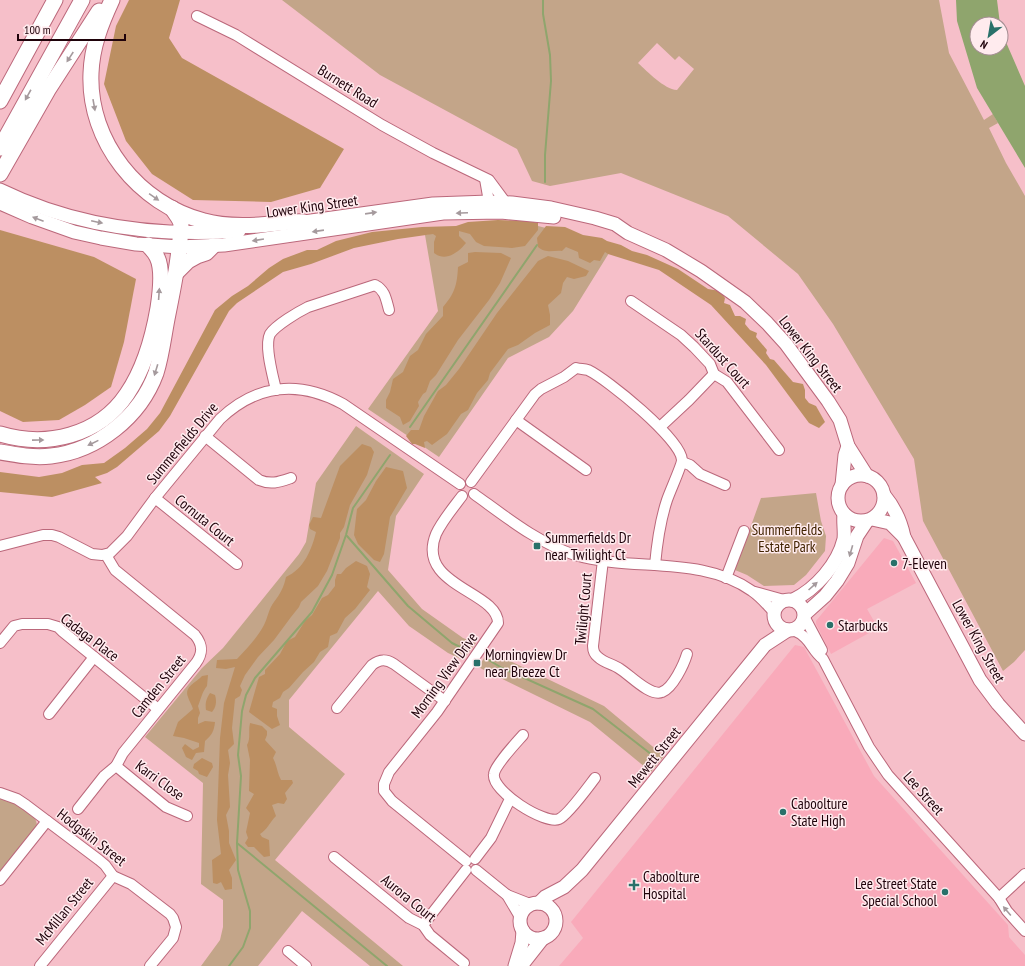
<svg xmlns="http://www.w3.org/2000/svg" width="1025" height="966" font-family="'PT Sans Narrow',sans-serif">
  <rect width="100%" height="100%" fill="#f6bfc9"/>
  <g fill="#f9aaba">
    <polygon points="884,538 893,541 916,583 867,609 878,628 831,654 816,624 816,621"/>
    <polygon points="795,645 804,647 874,776 1008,925 1009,937 1025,955 1025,966 559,966 583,938 571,922"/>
  </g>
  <g fill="#c3a589" fill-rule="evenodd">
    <path d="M282 0H939L949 53 984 120 993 114 998 123 989 128 1006 163 1025 196V650L1014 662 1003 671 923 521 914 459 833 324 798 274 728 216 621 173 550 186 532 181 517 149 380 75ZM657 43 675 60 679 56 694 69 677 90C664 89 648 72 638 63Z"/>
    <polygon points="477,222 538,226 614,245 573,311 549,337 508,358 439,457 368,409 438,311 425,235"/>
    <polygon points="356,426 424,474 396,516 388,570 422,609 463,638 476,643 463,660 448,653 409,626 378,591 289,700 289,727 345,774 275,860 403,966 370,966 302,911 258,966 201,966 220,940 223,927 223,900 201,884 203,783 145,737 202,668 223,648 299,554 306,542 316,483"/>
    <polygon points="816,493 821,521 826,536 825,551 806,575 794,585 764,586 747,575 735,570 761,498"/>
    <polygon points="489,651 604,706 664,756 651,772 590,722 478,667"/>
    <path d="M0 797C14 801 38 810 37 828L0 873Z"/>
  </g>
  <g fill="#bc8f62">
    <polygon points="129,0 180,0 169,38 182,58 344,149 320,188 271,202 193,200 152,174 126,141 104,84 116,26"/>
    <path d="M498 220 530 221 538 223V230L525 246 512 248 484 246 476 242 470 234 459 231V236L466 243C458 253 445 262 434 253V242L436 236 433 234 398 239 354 248 311 264 283 272 237 303 229 311 170 416 159 431 117 467 107 473 95 477 102 483 52 497 0 492V472L39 477 62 473 82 465 104 463 125 448 147 429 160 413 215 310 232 296 248 286 269 268 283 259 307 250H317L336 241 372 232 422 227 456 226 468 222Z"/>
    <path d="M546 226 565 227 583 235 602 238 607 241 621 245 632 251 647 255 678 269 708 289 720 291 725 298 724 303 730 305 735 316H740L746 319 745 324 750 330 757 333 756 337 767 350 766 353 770 359 774 360 793 382 803 384 805 390V398L809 403 816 406 825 422 819 428 809 423 766 365 711 305 659 270 608 254 605 252 600 261 594 260 590 263 579 258 578 252 566 247 562 251C553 250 547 254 538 247L537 238Z"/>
    <polygon points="0,230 94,257 136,279 124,342 111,387 85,405 59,420 23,422 0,411"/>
    <path d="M475 252 501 253 511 258 500 283 489 300 458 340 436 375 430 381 426 392 423 394 418 402 419 406 410 421 403 425 400 417 386 408V400L390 392 393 379 403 372 410 356 418 350 426 334 443 316V307C455 293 457 285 458 267L468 262V253Z"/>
    <polygon points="548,256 568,261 589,271 586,276 574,279 567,277 563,283 561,293 548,305 550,315 550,325 535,333 518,345 508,349 490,373 488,380 477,393 468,410 461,414 447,434 432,445 427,441 424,442 425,448 415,444 412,444 406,436 411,430 419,430 424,416 438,391 446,385 459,369 497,313 538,261"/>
    <path d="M362 444 371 447 374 452 367 475 350 505 344 527 340 533V538L327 571 318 586 301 602 299 607 291 617 274 640 258 657 245 675 240 686 242 690 240 696 235 699 232 728 234 744 228 750 230 763 228 775 230 807 226 815 229 831V843L236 860 229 870 232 878V889L225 890 221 882 217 884 213 883 212 860 221 854 217 820 220 738 224 703 235 667 226 669 216 668 217 660 237 659C247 648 258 637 264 625 268 617 269 608 274 602 280 594 284 587 286 577 304 569 312 549 316 532L310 529 309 525 313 517 321 518 340 466Z"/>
    <polygon points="386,467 403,471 407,488 390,517 384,554 380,562 374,560 358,544 354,535 357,509 366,500 376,481"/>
    <polygon points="356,561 367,566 370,574 367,587 370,590 355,609 345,618 337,633 330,636 328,647 320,652 314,662 303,672 289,688 283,692 280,698 273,702 272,707 277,709 277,716 280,725 272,729 249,712 259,677 265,674 265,670 280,654 287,641 295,637 305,621 312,615 322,598 328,595 335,586 335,580 337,574 341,574 346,568"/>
    <path d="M208 675 207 686C202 692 201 699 198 706L200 713 198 718V724L205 721 215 722C214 731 212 735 205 741L204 752 196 753 192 760 186 757 182 748 185 744 193 750 199 747V743L184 738 173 736 178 722 193 709C192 705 189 701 188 697 184 686 196 683 202 676Z"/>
    <path d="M210 693 215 695C217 702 216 707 212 712L206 710C205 703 206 699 210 693Z"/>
    <path d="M250 723 262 726 267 731V735L265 740 276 752 273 758C277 765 277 773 281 780H292L293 783 285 793 287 799 284 804 278 803 272 805 276 816C270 822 267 830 260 834L262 837 269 840 270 856 264 857 254 847H248L245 843 248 838 246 832 250 813 246 808 254 794 249 791 250 760 247 745C251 738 248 731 250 723Z"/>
    <polygon points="202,758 212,763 213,767 207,777 199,774 198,771 193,768 194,764"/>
  </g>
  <polygon fill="#8fa56d" points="956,0 997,0 1000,24 977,24 977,48 1001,48 1001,29 1002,33 1025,86 1025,168 977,88 957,21"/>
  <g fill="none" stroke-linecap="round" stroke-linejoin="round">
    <g stroke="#8fa56d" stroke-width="2">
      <polyline points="543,0 543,14 550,55 551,81 545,155 545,182"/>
      <polyline points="410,427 537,245"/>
      <polyline points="347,536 408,606 452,643 466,650"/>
      <polyline points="487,659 502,668 593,709 656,758"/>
      <polyline points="237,843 387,966"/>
      <polyline points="229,966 243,947 250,928 250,911 238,870 237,843 241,776 238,755 242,711 246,695 255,678 312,612 332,575 346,535 353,508 390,455"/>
    </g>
    <defs>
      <g id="minor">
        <polyline points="197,16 236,35 382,125 433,153 489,180 506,203"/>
        <polyline points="485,179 489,202 493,206"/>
        <polyline points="631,301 681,335 694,347 710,364 714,374 727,382 779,450"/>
        <path d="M276 390C273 376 264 346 270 334 276 325 298 312 308 307L375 285C385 290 386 299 389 310"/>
        <polyline points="516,420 586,470"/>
        <polyline points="660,427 689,400 714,374"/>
        <path d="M205 436 259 480C271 485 279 482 291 478"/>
        <polyline points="682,462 690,465 700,474 725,485"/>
        <path d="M471 482 535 394 541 389 564 377 576 368C580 369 584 369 588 370 607 379 681 439 682 460 682 465 670 491 667 500 660 521 657 543 655 565"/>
        <path d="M474 494C506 517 538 543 575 555 633 572 701 555 752 591 761 597 767 605 774 612"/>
        <path d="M462 496C453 508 442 521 436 534 415 586 498 591 498 623L437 712 389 772 384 784V791L392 801 466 861"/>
        <polyline points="155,498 237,564"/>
        <path d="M0 546 43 535H52L59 537 92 554 102 555 110 553 127 536 155 498 220 419C257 384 299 380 343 404L460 484"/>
        <path d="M603 560 593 646C593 651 594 654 598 657 604 663 613 664 620 669 630 675 650 697 662 692 673 688 684 664 687 654"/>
        <polyline points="726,578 744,531"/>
        <polyline points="755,592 784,600"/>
        <polyline points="805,618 822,650"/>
        <path d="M793 630C812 638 810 649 823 659L869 747 888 775 999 898 1007 911 1025 931"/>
        <polyline points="0,643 14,626 22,624 48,624 58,627 62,631 158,709"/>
        <path d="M337 708 372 665C380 659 386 659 394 664L445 701"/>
        <polyline points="49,714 94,657"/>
        <path d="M523 735C517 742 495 765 494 774 491 791 545 825 559 819 568 815 588 787 595 778"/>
        <polyline points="116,766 166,807 187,816"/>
        <polyline points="0,793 17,799 26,805 99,860 105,865 113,876 131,884 170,914 173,918 176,927 173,938 150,966"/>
        <path d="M78 809 104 776 116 766 123 753 196 663C203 653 203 645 195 635L115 570 106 555"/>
        <polyline points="334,857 409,918 423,925 430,935 464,963"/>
        <polyline points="475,859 491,838 510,799"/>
        <polyline points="476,870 507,895 520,917"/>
        <polyline points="0,880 47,821"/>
        <polyline points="507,895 530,904"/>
        <polyline points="999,898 1025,874"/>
        <polyline points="423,925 466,870"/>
        <polyline points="288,951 306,966"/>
        <polyline points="40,966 113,876"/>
      </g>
      <g id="major">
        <path d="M0 190C74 226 157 237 239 231"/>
        <polyline points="0,203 32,217 74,232 101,238 136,244 179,247 224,245 443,213 501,212 554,217"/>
        <polyline points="294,225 304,222 433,204 489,202 512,203 551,208 595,218 615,224 628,233 666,250 701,271 745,302 767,323 786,344 828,401 840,420 848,446 867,476"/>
        <circle cx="861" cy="498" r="23"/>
        <polyline points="842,485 845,455 848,446"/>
        <path d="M884 495C894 507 901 522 904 537L980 680 998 704 1025 734"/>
        <polyline points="872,519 890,523 904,537"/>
        <circle cx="789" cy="615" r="15"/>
        <path d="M793 600C816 589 838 564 844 539 845 531 843 523 844 514"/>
        <polyline points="805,614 825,596 837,581 848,563 857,536 867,521"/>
        <circle cx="538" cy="921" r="18"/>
        <polyline points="539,903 545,897 564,887 582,870 765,645 788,630"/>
        <polyline points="515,966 522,943 523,931"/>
        <polyline points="521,966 543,938"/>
      </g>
      <g id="highway">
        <path d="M112 0C101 24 92 46 91 73 88 142 139 204 204 221 221 226 241 226 259 225 274 224 289 221 304 222"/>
        <polyline points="0,101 55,0"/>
        <polyline points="0,148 82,0"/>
        <polyline points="0,174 48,90 99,11"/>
        <polyline points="176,273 188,261 197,256 206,253 213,246"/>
        <path d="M0 434C46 448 99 436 127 394 144 369 153 337 158 308 160 295 163 269 157 257 155 252 151 249 148 245"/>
        <path d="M0 452C17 455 34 458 51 456 97 451 140 417 156 373 162 354 164 333 168 314 174 284 180 254 181 224 180 218 175 214 172 208"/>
      </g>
    </defs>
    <use href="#minor" stroke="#bb687b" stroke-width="12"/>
    <use href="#major" stroke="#bb687b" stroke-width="15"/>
    <use href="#highway" stroke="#bb687b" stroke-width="17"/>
    <use href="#minor" stroke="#fff" stroke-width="10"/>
    <use href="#major" stroke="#fff" stroke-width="13"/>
    <use href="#highway" stroke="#fff" stroke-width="15"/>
  </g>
  <defs><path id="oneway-solid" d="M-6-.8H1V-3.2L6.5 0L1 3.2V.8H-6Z"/></defs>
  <g fill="#a59a9d">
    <use href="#oneway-solid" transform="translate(70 57) rotate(123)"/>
    <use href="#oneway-solid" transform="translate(28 95) rotate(119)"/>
    <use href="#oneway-solid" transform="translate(94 105) rotate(80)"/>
    <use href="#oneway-solid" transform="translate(154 197) rotate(35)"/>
    <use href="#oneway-solid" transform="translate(371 213) rotate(-8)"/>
    <use href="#oneway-solid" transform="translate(462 213) rotate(177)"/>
    <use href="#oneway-solid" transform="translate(38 219) rotate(-159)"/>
    <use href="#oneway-solid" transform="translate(97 222) rotate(12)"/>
    <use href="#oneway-solid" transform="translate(318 231) rotate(172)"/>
    <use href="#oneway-solid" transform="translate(258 240) rotate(171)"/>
    <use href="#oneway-solid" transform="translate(159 294) rotate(-86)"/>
    <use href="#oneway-solid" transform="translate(156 370) rotate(107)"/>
    <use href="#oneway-solid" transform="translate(38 440) rotate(-1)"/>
    <use href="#oneway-solid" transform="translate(93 443) rotate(154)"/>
    <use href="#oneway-solid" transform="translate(851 551) rotate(106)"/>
    <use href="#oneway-solid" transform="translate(813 586) rotate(-42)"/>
    <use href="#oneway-solid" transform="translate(1007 911) rotate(-130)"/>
  </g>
  <g fill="#29716a" stroke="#ffebee" stroke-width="1.5">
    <rect x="533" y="542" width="8" height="8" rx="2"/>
    <circle cx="894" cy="563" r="4"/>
    <circle cx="830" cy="625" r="4"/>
    <rect x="473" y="659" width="8" height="8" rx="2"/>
    <circle cx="783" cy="812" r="4"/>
    <path d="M632 879h4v4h4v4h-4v4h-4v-4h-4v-4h4z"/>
    <circle cx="945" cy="892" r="4"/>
  </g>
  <g text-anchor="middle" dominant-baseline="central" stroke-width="3" stroke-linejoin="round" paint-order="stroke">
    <g font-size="15" fill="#1f020a" stroke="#ffebee">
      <text transform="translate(348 86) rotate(32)">Burnett Road</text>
      <text transform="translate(312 206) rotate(-8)">Lower King Street</text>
      <text transform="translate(811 354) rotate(52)">Lower King Street</text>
      <text transform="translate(723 358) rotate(48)">Stardust Court</text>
      <text transform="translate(182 443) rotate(-50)">Summerfields Drive</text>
      <text transform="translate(205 520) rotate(39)">Cornuta Court</text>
      <text transform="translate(583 609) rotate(-85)">Twilight Court</text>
      <text transform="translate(90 637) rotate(37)">Cadaga Place</text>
      <text transform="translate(979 641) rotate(61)">Lower King Street</text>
      <text transform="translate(444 675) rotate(-54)">Morning View Drive</text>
      <text transform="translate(158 686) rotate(-51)">Camden Street</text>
      <text transform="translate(654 757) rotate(-51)">Mewett Street</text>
      <text transform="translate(160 780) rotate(36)">Karri Close</text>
      <text transform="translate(924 793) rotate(48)">Lee Street</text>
      <text transform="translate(92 837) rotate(38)">Hodgskin Street</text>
      <text transform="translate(409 898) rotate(39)">Aurora Court</text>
      <text transform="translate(64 911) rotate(-51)">McMillan Street</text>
    </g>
    <g font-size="15" fill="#412300" stroke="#ffebee">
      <text x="787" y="529">Summerfields<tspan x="787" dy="17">Estate Park</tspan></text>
    </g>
    <g font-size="15" fill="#1f020a" stroke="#ffebee" text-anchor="start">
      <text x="545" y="537">Summerfields Dr<tspan x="545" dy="17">near Twilight Ct</tspan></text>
      <text x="902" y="563">7-Eleven</text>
      <text x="838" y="625">Starbucks</text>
      <text x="485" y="654">Morningview Dr<tspan x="485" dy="17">near Breeze Ct</tspan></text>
      <text x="791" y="803">Caboolture<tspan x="791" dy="17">State High</tspan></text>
      <text x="643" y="876">Caboolture<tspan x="643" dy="17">Hospital</tspan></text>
      <text x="937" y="883" text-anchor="end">Lee Street State<tspan x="937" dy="17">Special School</tspan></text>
    </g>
  </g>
  <g transform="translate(989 36) rotate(211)"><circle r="19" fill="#ffebee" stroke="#a58e93"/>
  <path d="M0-3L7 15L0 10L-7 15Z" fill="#29716a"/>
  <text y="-6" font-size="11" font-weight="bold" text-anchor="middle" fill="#1f020a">N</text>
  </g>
  <path d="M18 34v6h107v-6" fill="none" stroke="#1f020a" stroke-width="2"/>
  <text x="24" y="34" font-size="12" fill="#1f020a" stroke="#ffebee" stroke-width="3" paint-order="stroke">100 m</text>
</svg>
